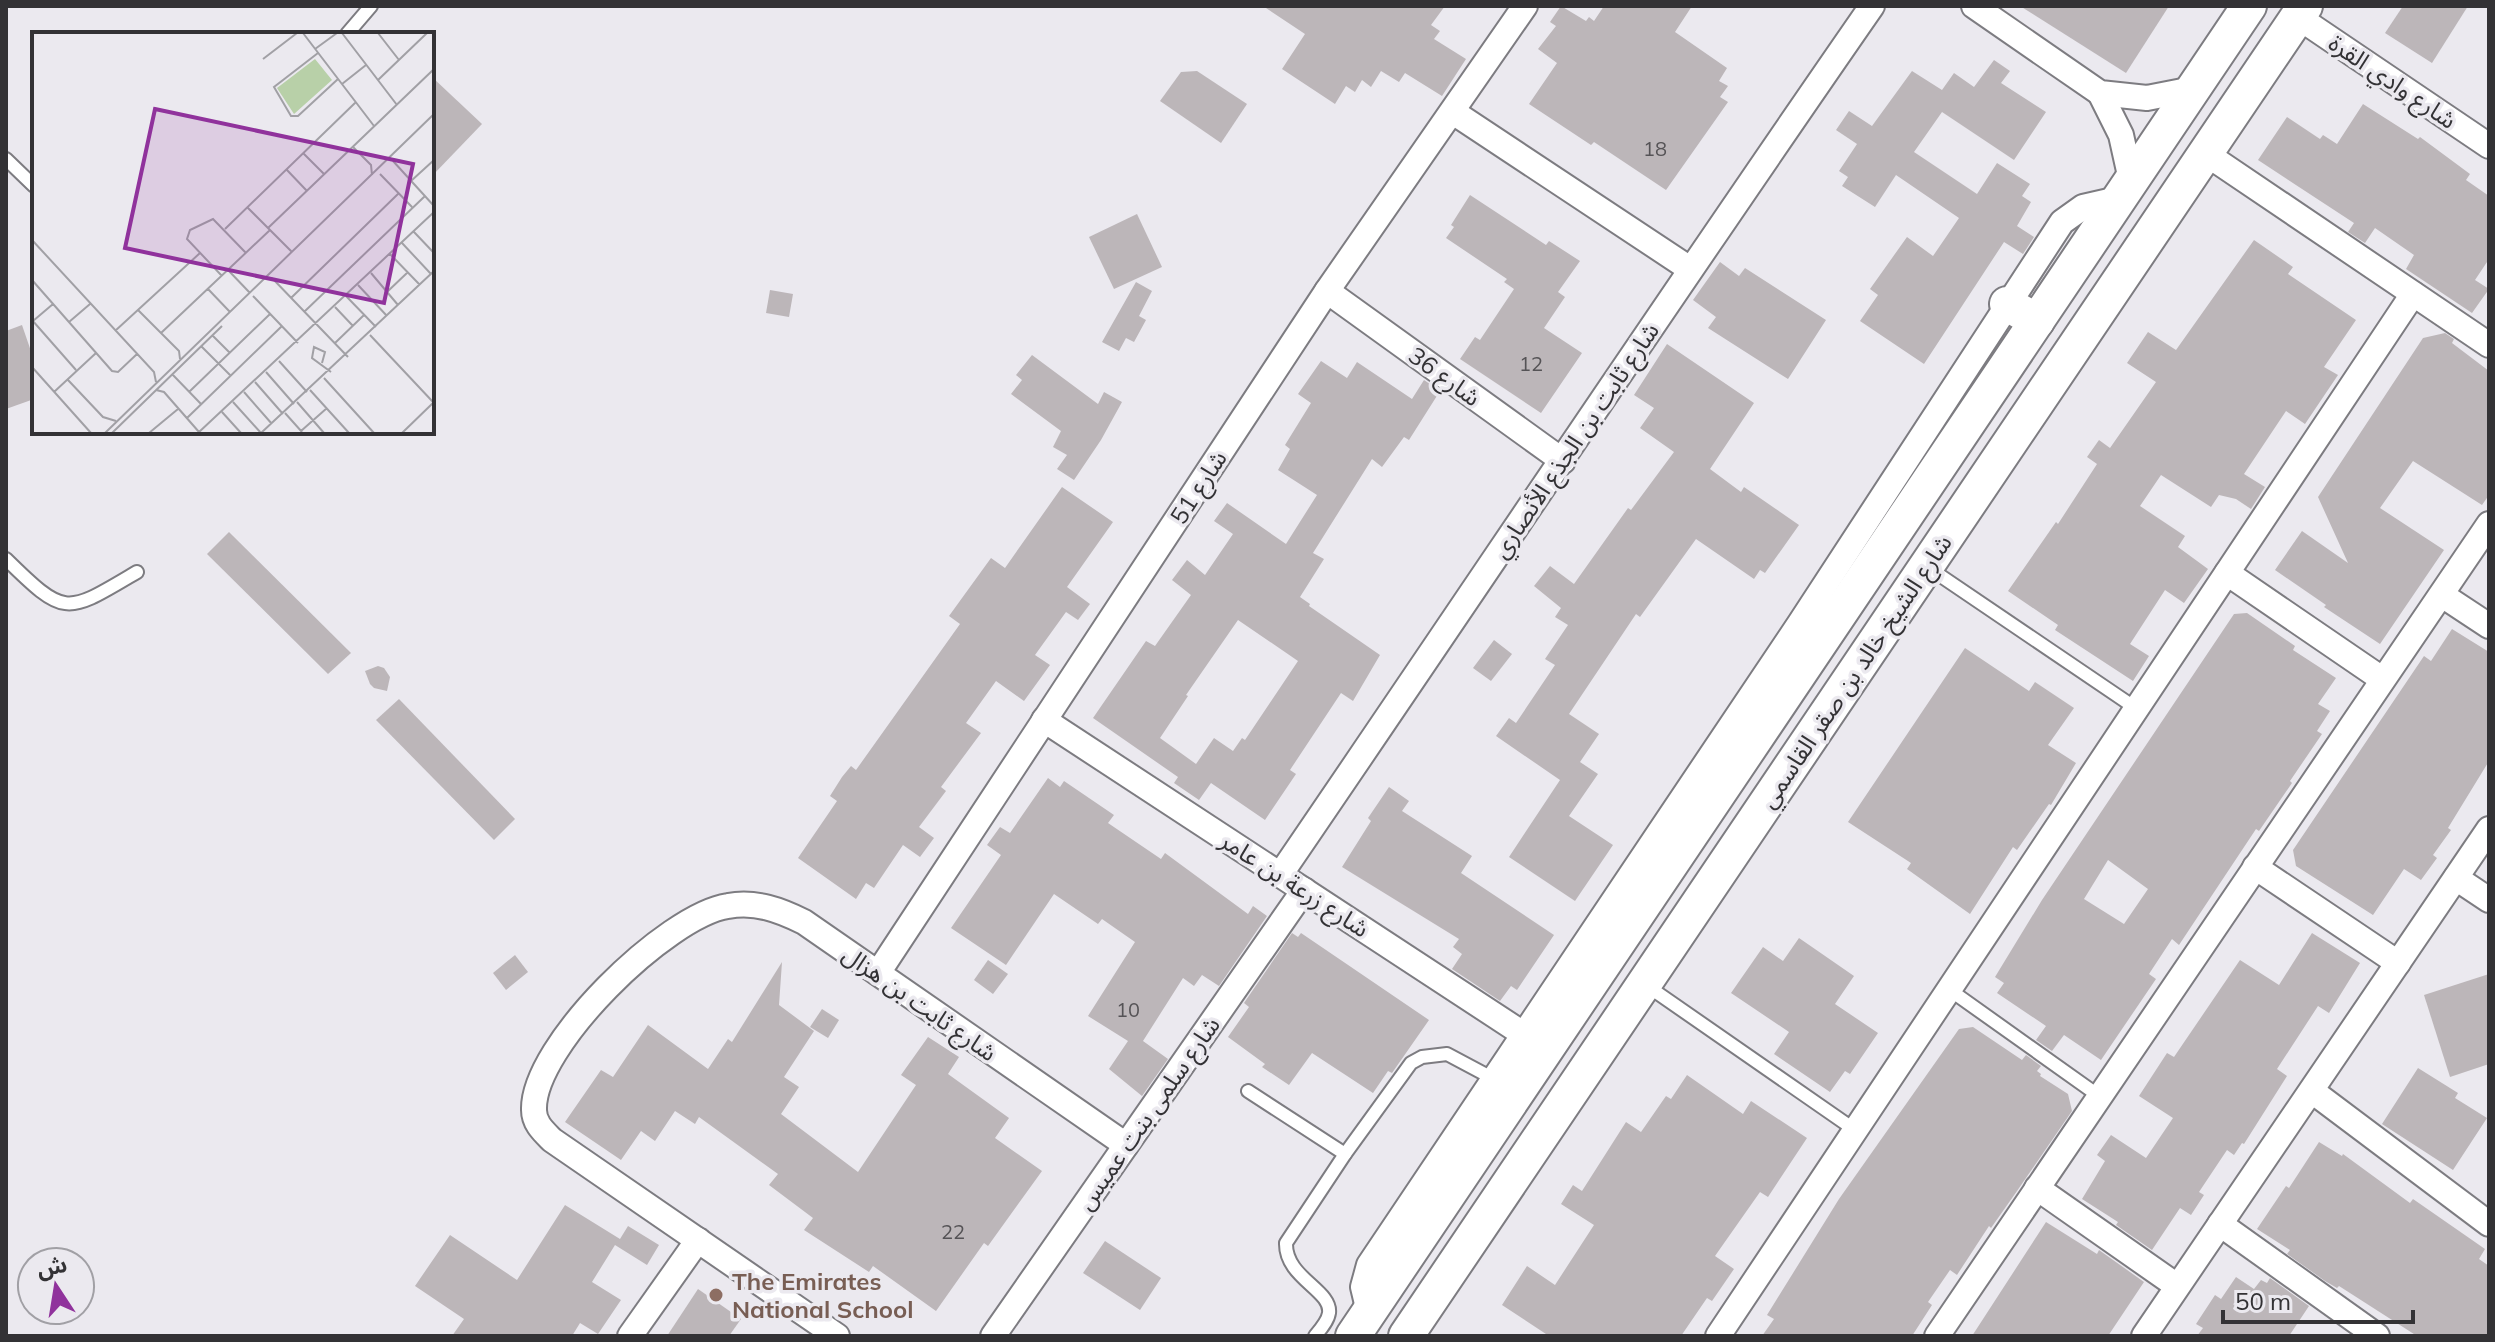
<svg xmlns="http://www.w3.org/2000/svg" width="2495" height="1342" font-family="Mulish,'Noto Sans Arabic',sans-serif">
  <rect width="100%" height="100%" fill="#ebe9ef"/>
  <g fill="#bcb6b9" fill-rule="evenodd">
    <polygon points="1263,6 1445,6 1431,25 1440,31 1434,39 1466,59 1442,96 1405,73 1399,82 1381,71 1371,87 1362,80 1355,92 1346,86 1335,104 1282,69 1305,34"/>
    <polygon points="1561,6 1586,21 1589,17 1594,21 1604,6 1692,6 1675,32 1727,68 1719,81 1728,86 1720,97 1728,102 1666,190 1594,142 1591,145 1529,104 1557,63 1538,49 1556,26 1550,22"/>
    <polygon points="2020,6 2169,6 2126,73"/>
    <polygon points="2403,6 2468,6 2432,63 2385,33"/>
    <polygon points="1994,60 2010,71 2001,83 2046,112 2014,160 1942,112 1914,152 1977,194 1997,163 2030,184 2022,196 2031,202 2017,226 2034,237 2023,254 2004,242 1924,364 1860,321 1878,295 1870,289 1907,237 1933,256 1959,218 1896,175 1875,207 1842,186 1848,177 1839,171 1857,144 1836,130 1849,111 1872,126 1912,71 1942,90 1954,73 1974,87"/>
    <polygon points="1197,71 1247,104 1221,143 1160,101 1181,72"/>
    <polygon points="432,77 482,124 432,176"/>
    <polygon points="2363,104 2418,139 2420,137 2470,174 2466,180 2489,196 2489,259 2475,280 2489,289 2472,313 2406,269 2414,255 2375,228 2365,243 2348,232 2354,223 2258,160 2287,117 2320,139 2323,135 2337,144"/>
    <polygon points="1470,195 1546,245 1549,241 1580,261 1558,292 1565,297 1544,328 1582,353 1541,413 1460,359 1475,337 1480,340 1514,289 1504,282 1507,279 1446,238 1454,227 1451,225"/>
    <polygon points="1137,214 1162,267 1114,289 1089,237"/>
    <polygon points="2254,240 2293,267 2288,274 2356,320 2324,367 2338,375 2305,424 2286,411 2244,474 2265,487 2251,509 2236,499 2219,495 2211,507 2161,475 2140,506 2185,536 2178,547 2208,569 2184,603 2165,590 2130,644 2149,656 2133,681 2055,630 2058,625 2008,591 2056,522 2058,524 2097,464 2087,457 2099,440 2110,448 2156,382 2127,363 2148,332 2176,350"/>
    <polygon points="1720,262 1739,276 1745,268 1826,320 1788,379 1708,328 1716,317 1693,300"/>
    <polygon points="1136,282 1152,291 1139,316 1146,320 1134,342 1126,338 1119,351 1102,342"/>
    <polygon points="770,290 793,294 789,317 766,313"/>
    <polygon points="22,325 34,360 34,399 6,409 6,331"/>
    <polygon points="2445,333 2454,339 2452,343 2489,371 2489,495 2482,505 2413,461 2380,508 2444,550 2380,644 2324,607 2326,605 2275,570 2302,531 2348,563 2318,497 2423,338"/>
    <polygon points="1667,344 1754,403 1710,469 1741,492 1744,487 1799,525 1765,573 1760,570 1754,579 1696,539 1640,617 1636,614 1569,714 1599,734 1580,762 1598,774 1569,816 1613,845 1575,901 1509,857 1560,780 1496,736 1509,718 1516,723 1555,665 1545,659 1568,625 1555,617 1561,608 1534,586 1550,566 1574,584 1628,508 1631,510 1674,452 1640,428 1654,408 1634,395"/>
    <polygon points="1032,355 1098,404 1104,392 1122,402 1101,440 1074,480 1057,469 1067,455 1053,447 1061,431 1011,394 1022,380 1016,375"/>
    <path d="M1321 361 1347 378 1357 362 1412 399 1424 380 1440 391 1409 440 1404 437 1382 467 1372 459 1313 553 1324 559 1300 597 1310 604 1309 606 1380 655 1353 701 1341 693 1290 770 1296 774 1265 820 1211 783 1199 800 1174 783 1178 777 1093 718 1146 641 1155 646 1191 595 1172 580 1187 560 1205 575 1233 534 1214 521 1227 503 1286 544 1317 495 1278 470 1290 449 1285 445 1311 403 1298 394ZM1238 620 1298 661 1245 740 1242 738 1233 751 1214 738 1196 764 1160 738 1188 696 1186 695Z"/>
    <polygon points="1062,487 1113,522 1067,587 1090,604 1078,620 1066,612 1035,655 1050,665 1024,701 996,681 966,723 981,733 941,787 946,791 919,827 934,838 920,857 903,845 874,888 866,883 856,899 798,858 837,801 830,796 842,777 851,766 856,770 960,624 949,616 991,558 1005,568"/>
    <polygon points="229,532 351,653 328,674 207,554"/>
    <path d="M2247 613 2295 646 2293 650 2336 678 2318 704 2330 711 2317 731 2322 734 2290 781 2292 783 2259 831 2256 829 2179 945 2172 939 2149 974 2156 979 2101 1060 2064 1035 2052 1051 2036 1040 2046 1026 1997 993 2004 983 1995 977 2042 900 2234 614ZM2108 860 2148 889 2124 924 2084 899Z"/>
    <polygon points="2452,629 2489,652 2489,761 2448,828 2451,830 2433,855 2437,858 2421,880 2404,869 2373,915 2296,866 2293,850 2424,656 2431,661"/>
    <polygon points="1494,640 1512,654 1491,681 1473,668"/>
    <polygon points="1965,648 2029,691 2035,682 2074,708 2048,745 2076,763 2051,805 2049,804 2017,850 2013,847 1970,914 1907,869 1911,863 1848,822"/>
    <polygon points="378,666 384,668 390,677 387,691 374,688 370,684 365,671"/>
    <polygon points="399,699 515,819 494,840 376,720"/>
    <polygon points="1048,778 1060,787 1064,781 1114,815 1108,823 1161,859 1165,853 1248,914 1253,906 1267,916 1219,986 1202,975 1194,986 1183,978 1143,1041 1168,1059 1142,1096 1109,1069 1128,1041 1088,1016 1135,942 1102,919 1098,924 1054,894 1006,965 951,928 1001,855 987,845 1000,827 1010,833"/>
    <polygon points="1389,787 1409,801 1402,811 1472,856 1461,873 1554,935 1517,990 1511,986 1500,1001 1452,969 1462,954 1453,947 1459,939 1342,867 1371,821 1368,818"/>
    <polygon points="1292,933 1298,937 1301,933 1429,1020 1392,1073 1388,1071 1373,1093 1312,1053 1289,1085 1262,1067 1265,1064 1228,1037 1249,1007 1244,1003"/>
    <polygon points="2312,933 2360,963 2329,1013 2318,1006 2277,1069 2287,1076 2244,1144 2242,1143 2234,1155 2227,1150 2199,1192 2204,1195 2191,1215 2180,1208 2152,1250 2116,1225 2118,1222 2082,1199 2105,1161 2097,1155 2111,1135 2146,1158 2173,1118 2139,1096 2167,1053 2174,1057 2240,960 2279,985"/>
    <polygon points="1799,938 1854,976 1835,1004 1878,1033 1850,1074 1845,1071 1830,1092 1774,1054 1789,1032 1731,993 1763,947 1783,961"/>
    <polygon points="515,955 528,972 506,990 493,973"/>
    <polygon points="988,960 1008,974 993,994 974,980"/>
    <polygon points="782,962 779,1005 814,1031 784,1077 799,1087 781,1114 858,1172 916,1085 901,1075 928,1037 959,1057 948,1074 1009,1118 995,1138 1042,1171 988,1246 984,1243 936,1311 873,1266 869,1272 804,1230 813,1218 769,1185 778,1174 699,1117 695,1124 675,1111 655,1141 641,1131 621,1160 565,1122 601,1070 613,1077 648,1025 708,1069 728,1039 732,1042"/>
    <polygon points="2489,974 2489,1064 2450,1077 2424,995"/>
    <polygon points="822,1009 839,1020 828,1038 810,1027"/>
    <polygon points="1973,1027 2022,1060 2026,1055 2041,1066 2037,1071 2041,1074 2040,1076 2068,1094 2072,1111 2017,1191 1991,1228 1989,1226 1957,1275 1950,1270 1928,1302 1932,1305 1912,1336 1762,1336 1774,1319 1767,1315 1839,1199 1959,1029"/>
    <polygon points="2418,1068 2458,1093 2455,1098 2487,1118 2453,1170 2382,1124"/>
    <polygon points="1687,1075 1743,1114 1751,1101 1807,1138 1768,1197 1760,1192 1715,1256 1734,1269 1712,1301 1707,1298 1681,1336 1549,1336 1502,1305 1527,1266 1555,1285 1594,1225 1561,1204 1573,1185 1582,1191 1626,1122 1641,1132 1666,1096 1671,1099"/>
    <polygon points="2319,1142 2342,1156 2343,1154 2410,1203 2413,1199 2485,1249 2479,1259 2489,1266 2489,1336 2417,1336 2339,1286 2337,1288 2325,1281 2287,1254 2290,1250 2257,1229 2286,1186 2289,1188"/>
    <polygon points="565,1205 620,1239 628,1226 659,1245 647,1265 615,1245 592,1282 621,1300 598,1334 580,1323 572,1336 452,1336 464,1319 415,1286 450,1235 517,1280"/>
    <polygon points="2046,1222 2097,1254 2099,1250 2144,1282 2108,1336 1972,1336"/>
    <polygon points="1105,1241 1161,1278 1140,1310 1083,1273"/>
    <polygon points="2236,1277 2254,1289 2261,1280 2267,1283 2270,1278 2309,1306 2289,1336 2197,1336 2203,1328 2196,1324 2215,1295 2221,1299"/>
    <polygon points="698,1289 741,1319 729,1336 667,1336"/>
  </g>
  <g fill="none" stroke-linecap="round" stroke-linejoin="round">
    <defs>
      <g id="lane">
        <polyline points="347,34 371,6"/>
        <polyline points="6,159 34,186"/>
        <path d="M6 559C66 618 66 614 137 572"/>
        <polyline points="1929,568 2137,709"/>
        <polyline points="1646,985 1855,1130"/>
        <polyline points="1950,990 2099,1096"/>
        <polyline points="1248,1091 1345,1154"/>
        <path d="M1315 1336C1320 1330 1328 1321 1329 1313 1332 1290 1285 1278 1286 1243L1345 1154 1411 1063 1422 1057 1447 1054 1494 1079"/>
      </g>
      <g id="street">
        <polyline points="1974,6 2100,93 2147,98 2193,89"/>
        <polyline points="2298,17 2489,146"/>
        <polyline points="2100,93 2121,135 2131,180"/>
        <polyline points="1453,112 1690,269"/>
        <polyline points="2205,153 2489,345"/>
        <polyline points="1327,291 1563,461"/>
        <polyline points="2227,573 2382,679"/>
        <polyline points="2442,595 2489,626"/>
        <polyline points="1044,720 1537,1043"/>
        <polyline points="2255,867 2398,963"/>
        <path d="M1280 875C1478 585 1672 294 1872 6"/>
        <polyline points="2456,878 2489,900"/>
        <polyline points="878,973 1327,291 1525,6"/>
        <polyline points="2312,1091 2489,1224"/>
        <polyline points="2037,1188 2177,1286"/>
        <polyline points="2220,1224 2377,1336"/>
        <polyline points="1369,1312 1363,1287 1369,1265 1800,623 2062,222 2083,207 2118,199"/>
        <polyline points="630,1336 698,1240"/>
        <path d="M837 1336 552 1140C543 1131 534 1123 534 1110 532 1046 667 915 728 906 756 901 780 910 804 922L1126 1145"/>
        <polyline points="993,1336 1304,890"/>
        <polyline points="1718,1336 2413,294"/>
        <polyline points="1937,1336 2489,524"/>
        <polyline points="2144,1336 2489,829"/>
      </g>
      <g id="secondary">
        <polyline points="2007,304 2037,321"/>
        <polyline points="1353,1336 2249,6"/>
        <polyline points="1406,1336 2305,6"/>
      </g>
    </defs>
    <use href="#lane" stroke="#7d7c81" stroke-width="16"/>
    <use href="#street" stroke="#7d7c81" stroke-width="28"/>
    <use href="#secondary" stroke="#7d7c81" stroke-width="38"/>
    <use href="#lane" stroke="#fff" stroke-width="12"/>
    <use href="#street" stroke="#fff" stroke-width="24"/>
    <use href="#secondary" stroke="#fff" stroke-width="34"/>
  </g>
  <circle fill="#8d6e63" stroke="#ebe9ef" stroke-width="3" cx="716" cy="1295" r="8"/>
  <g text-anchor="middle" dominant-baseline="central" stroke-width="7" stroke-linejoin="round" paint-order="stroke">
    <g font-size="20" fill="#555356">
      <text x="1655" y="148">18</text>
      <text x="1531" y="363">12</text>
      <text x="1128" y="1009">10</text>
      <text x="953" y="1231">22</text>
    </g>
    <g font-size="24" fill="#333235" stroke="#ebe9ef">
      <text transform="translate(2393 81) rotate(34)">شارع وادي القرة</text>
      <text transform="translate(1445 376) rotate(36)">شارع 36</text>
      <text transform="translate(1575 440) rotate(-56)">شارع ثابت بن الجذع الأنصاري</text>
      <text transform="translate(1198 487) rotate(-57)">شارع 51</text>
      <text transform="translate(1855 671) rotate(-56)">شارع الشيخ خالد بن صقر القاسمي</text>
      <text transform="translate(1295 884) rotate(33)">شارع زرعة بن عامر</text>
      <text transform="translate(920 1003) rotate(35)">شارع ثابت بن هزال</text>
      <text transform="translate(1148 1113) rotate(-55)">شارع سلمى بنت عميس</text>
    </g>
    <g font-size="24" font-weight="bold" fill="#785e54" stroke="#ebe9ef" text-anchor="start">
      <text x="732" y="1281">The Emirates<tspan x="732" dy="28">National School</tspan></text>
    </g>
  </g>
  <g transform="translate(32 32)">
    <rect width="402" height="402" fill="#ebe9ef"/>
    <path d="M283 27 300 48 262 82 245 56Z" fill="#b8d0a8"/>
    <path fill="none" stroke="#a1a0a5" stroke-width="2" d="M271 1 342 94M310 1 365 73M346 1 367 28M283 17 305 1M286 21 242 55 259 84H266L306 47M231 27 265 1M346 48 395 1M310 52 334 33M321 115 339 133 340 143M271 121 292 142M361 129 402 174M254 137 275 159M348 142 380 175M379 149 402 128M215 175 260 220M236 196 402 37M193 197 324 70M382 200 402 221M0 208 122 340 124 350M370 211 399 242M358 222 388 253M196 238 218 261M339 241 366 273M190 244 155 207 158 198 181 187 214 221M240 246 316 325M0 248 80 339 86 340 105 322M326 253 355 284M176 257 198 280M355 260 376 240M221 264 266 311M314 264 344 295M259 266 367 161M303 275 321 294M106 278 147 319 148 327M272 280 393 164M0 288 44 338M1 289 21 272M37 290 58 272M83 299 168 221M129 301 238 198M180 303 198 321M338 303 401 370M303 311 332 283M169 314 199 344M247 329 275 360M290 331 293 320 282 315 280 326 299 340M0 335 59 401M234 340 262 372M140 342 169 372M292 346 342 401M36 348 71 385 84 389M223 350 251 382M124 358 132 360 167 400M278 358 317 401M22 360 64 321M157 360 238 282M212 360 240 392M201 370 229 401M265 370 292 401M190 380 209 401M253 381 270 400M155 386 250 294M269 399 295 376M73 401 402 82M80 401 190 294M117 401 146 377M166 401 402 180M229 401 402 239M370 401 402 370"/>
    <path fill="#90329c" fill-opacity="0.15" stroke="#90329c" stroke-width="4" d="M123 77 381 132 352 271 93 216Z"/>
    <rect width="402" height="402" fill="none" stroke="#333235" stroke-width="4"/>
  </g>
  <rect width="2495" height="1342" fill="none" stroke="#333235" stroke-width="16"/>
  <g transform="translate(56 1286) rotate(348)"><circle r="38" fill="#ebe9ef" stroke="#a1a0a5" stroke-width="2"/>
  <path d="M0-6L14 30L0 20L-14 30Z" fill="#90329c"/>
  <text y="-12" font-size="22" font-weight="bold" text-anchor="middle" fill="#333235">ش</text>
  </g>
  <path d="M2223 1310v12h190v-12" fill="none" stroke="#333235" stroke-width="4"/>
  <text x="2235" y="1310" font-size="24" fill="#333235" stroke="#ebe9ef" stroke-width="6" paint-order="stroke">50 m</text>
</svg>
